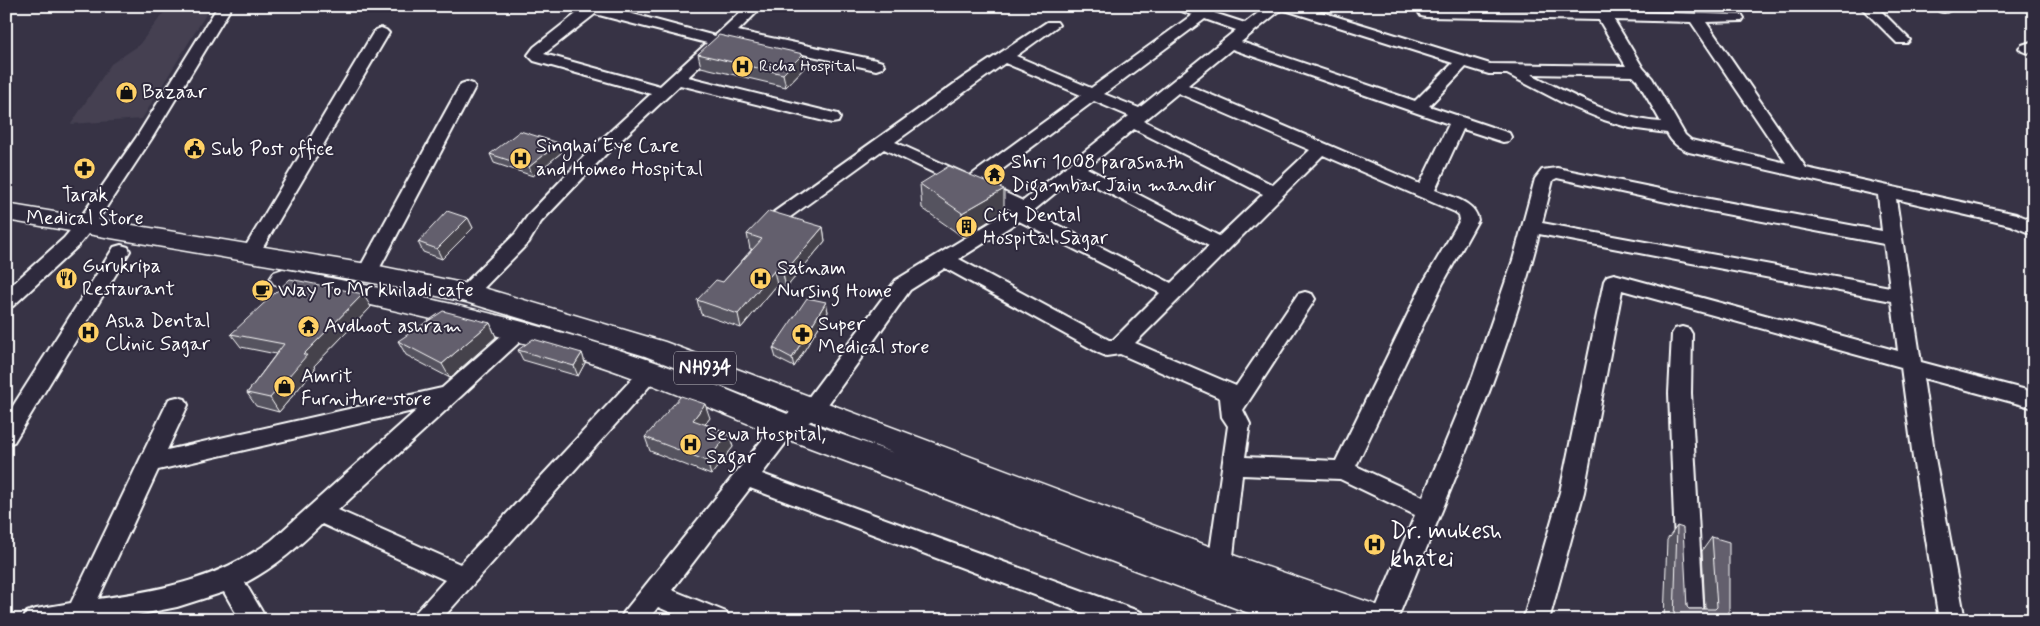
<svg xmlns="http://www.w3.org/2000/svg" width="2040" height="626" font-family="Mynerve,sans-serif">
  <rect width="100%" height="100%" fill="#373345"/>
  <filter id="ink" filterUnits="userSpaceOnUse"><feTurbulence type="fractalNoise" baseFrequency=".02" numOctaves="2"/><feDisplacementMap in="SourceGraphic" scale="10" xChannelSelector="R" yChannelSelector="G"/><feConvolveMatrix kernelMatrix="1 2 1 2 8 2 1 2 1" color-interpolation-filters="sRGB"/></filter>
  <g filter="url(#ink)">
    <polygon fill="#444051" points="169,6 211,6 142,119 71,124 111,64 138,46"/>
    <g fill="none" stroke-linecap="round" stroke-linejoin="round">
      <defs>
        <g id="street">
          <polygon points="218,6 232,6 152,138 92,229 78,246 13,306 6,308 6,290 64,238 78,221 136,138"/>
          <path d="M586 6H603L715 36 747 6H763L738 31 876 60 882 62 884 65 882 68 876 70 730 38 688 77 838 114 840 118 838 122 832 123 680 85 605 155 541 222 529 242 474 298 467 300 460 298 457 293 460 288 515 234 529 214 593 147 651 94 534 61 528 55 534 47ZM595 14 707 43 660 86 544 54Z"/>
          <path d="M1174 6H1196L1201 8 1204 6H1217L1218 8 1214 13 1245 23 1267 6H1302L1490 64 1626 66 1599 20 1426 17 1421 16 1419 13 1421 10 1603 11 1742 15 1744 18 1742 21 1706 22 1806 168 2016 214 2034 221V235L2010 225 1896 199 1921 362 2034 392V408L1923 378 1935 458 1965 620H1939L1913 458 1901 367 1622 290 1584 492 1549 620H1523L1560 492 1604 281 1607 276 1614 274 1898 351 1892 301 1539 234C1506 367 1448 493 1397 620H1371L1415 515 1340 479 1242 475 1232 565 1229 572 1220 576 1211 572 1208 565 1228 426 1222 417 1220 398 1120 354 1106 356 1099 353 945 268 910 290 821 414 794 432 762 474 1141 612 1145 620H1101L750 488 672 590 726 612 730 620H688L658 607 648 620H620L624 612 778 420 805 402 896 280 1011 210 884 149 786 220 780 222 774 220 771 216 774 212 964 77 1047 22H1057L1059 25 1016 56 1091 88 1192 15 1176 9ZM1282 9 1453 63 1415 101 1241 42ZM1205 19 1236 30 1139 108 1104 94ZM1614 20 1691 22 1786 163 1691 140 1685 135 1652 78 1643 68ZM1232 49 1449 124 1420 184 1188 85ZM1005 63 1081 95 970 176 895 142ZM1466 67 1489 74H1507L1565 104 1604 120 1630 128 1667 133C1672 143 1678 147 1689 152L1878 195 1882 231 1694 196 1557 168 1542 170 1535 179 1513 260 1473 376 1423 497 1356 466 1443 283 1478 220C1475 201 1450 197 1435 190L1463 129 1503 142 1509 141 1511 137 1509 133 1429 106ZM1531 74 1633 76 1637 80 1661 122C1614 119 1572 95 1531 74ZM1178 93 1310 150 1273 185 1144 121ZM1094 101 1129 116 1023 201 984 183ZM1134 129 1263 194 1219 236 1087 168ZM1323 155 1455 212 1459 215 1460 220 1423 283 1336 461 1245 457 1250 424 1243 410 1312 304 1315 299 1312 294 1305 292 1298 294 1236 386 1135 343ZM1076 176 1209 246 1171 283 1032 212ZM1557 178 1694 208 1884 244 1890 287 1542 223 1553 180ZM1019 221 1160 293 1113 340H1109L959 259Z"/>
          <polygon points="1860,6 1876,6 1910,40 1907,43 1897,43"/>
          <path d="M1938 6H1954C1950 12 1945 13 1939 11L1937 8Z"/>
          <polygon points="381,28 386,30 389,33 259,254 257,258 250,260 243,258 241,254 373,33 376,30"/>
          <polygon points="2034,41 2034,51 2027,53 2022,51 2019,48 2022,45"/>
          <polygon points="467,82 473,84 475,87 377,273 374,278 367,280 360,278 357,273 459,87 461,84"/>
          <polygon points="121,245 128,247 130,251 14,442 6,445 6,417 114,247"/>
          <path d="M518 325 525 327 528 332 525 337 338 510 460 564 644 366 651 364 658 366 662 372 441 620H412L416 612 445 580 322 524C298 547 275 567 245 583L267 620H240L224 592 177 607 112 620H23L27 612 36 609 71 603 169 399 177 397 185 399 188 405 167 450 442 388 511 327ZM417 410 272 540C219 579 163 590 98 599L158 470Z"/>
          <polygon points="1682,327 1689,329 1692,334 1691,393 1704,620 1678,620 1669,393 1672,334 1675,329"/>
        </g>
        <path id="highway" d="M6 204 379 266 477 286 665 342 1227 553 1388 609 1393 620H1332L1325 617 1326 620H1267C1108 560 950 500 792 441 719 413 648 380 572 357 477 328 381 306 283 287L274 284 270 278 274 272 283 269C411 293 538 321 661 364 706 380 750 400 795 417 827 430 861 441 894 453L645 356 466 302 379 284 6 220Z"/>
      </defs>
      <use href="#street" stroke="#fff" stroke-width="4"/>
      <use href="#highway" stroke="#fff" stroke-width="3"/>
      <use href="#street" fill="#2f2a3d" fill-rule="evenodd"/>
      <use href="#highway" fill="#2f2a3d" fill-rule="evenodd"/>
    </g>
    <g fill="#55525e" stroke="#fff">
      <polygon points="698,54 803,54 805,67 786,87 701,67"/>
      <polygon points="559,143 562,152 533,176 494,163 490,154"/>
      <polygon points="920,184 1004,212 963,237 922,208"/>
      <polygon points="468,218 473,228 442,259 423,252 418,242"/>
      <polygon points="823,227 825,241 786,288 777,285 741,328 701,314 697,300 723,282 752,249 750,249 747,234"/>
      <polygon points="826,302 828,312 794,367 776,358 773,348"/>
      <polygon points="371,307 314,366 315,369 279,412 256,406 247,393 276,354 241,347 231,334"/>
      <polygon points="490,323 496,337 450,378 406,355 398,341"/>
      <polygon points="518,350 582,353 585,363 578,376 523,360"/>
      <polygon points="710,418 705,424 729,433 733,447 711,475 650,451 645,437"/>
      <polygon points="1677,526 1687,607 1689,609 1705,609 1702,551 1712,537 1729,620 1664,620 1667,540"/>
    </g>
    <g fill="#45424c" stroke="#fff">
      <polygon points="803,54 805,67 786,87 783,74"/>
      <polygon points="559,143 562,152 533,176 529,167"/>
      <polygon points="1004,189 1004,212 963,237 962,213"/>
      <polygon points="468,218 473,228 442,259 437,249"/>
      <polygon points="823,227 825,241 786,288 783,274"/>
      <polygon points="774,271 777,285 741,328 738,314"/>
      <polygon points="363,294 371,307 314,366 315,369 279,412 270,398 303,355"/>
      <polygon points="826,302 828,312 794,367 792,358"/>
      <polygon points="490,323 496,337 450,378 442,364"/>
      <polygon points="582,353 585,363 578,376 574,366"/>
      <polygon points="705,404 710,418 697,434 693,420"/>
      <polygon points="729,433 733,447 711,475 707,461"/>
    </g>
    <g fill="#635f6d" stroke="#fff">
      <polygon points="719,35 803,54 783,74 698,54"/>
      <polygon points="520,131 559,143 529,167 490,154"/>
      <polygon points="949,166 1004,189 962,213 920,184"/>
      <polygon points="447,211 468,218 437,249 418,242"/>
      <polygon points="769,211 823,227 783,274 774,271 738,314 697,300 716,280 723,282 762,239 747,234"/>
      <polygon points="290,279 363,294 303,355 307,355 270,398 247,393 284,344 231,334"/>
      <polygon points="807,298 826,302 792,358 773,348"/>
      <polygon points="443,311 490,323 442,364 398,341"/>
      <polygon points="533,339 582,353 574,366 518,350"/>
      <polygon points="681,396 705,404 693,420 729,433 707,461 645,437"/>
      <polygon points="1677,526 1683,528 1687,607 1689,609 1715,609 1717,607 1712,537 1729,542 1729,620 1674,620"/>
    </g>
  </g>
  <defs>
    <symbol id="hospital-disc" viewBox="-11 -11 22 22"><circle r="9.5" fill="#ffd166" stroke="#2f2a3d"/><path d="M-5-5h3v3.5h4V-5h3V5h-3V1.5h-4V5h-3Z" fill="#111"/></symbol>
    <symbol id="shop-disc" viewBox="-11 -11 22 22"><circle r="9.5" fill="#ffd166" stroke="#2f2a3d"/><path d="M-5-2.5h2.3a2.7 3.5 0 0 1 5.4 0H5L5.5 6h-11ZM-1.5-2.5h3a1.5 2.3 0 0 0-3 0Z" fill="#111"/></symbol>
    <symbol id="civic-disc" viewBox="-11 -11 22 22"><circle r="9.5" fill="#ffd166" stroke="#2f2a3d"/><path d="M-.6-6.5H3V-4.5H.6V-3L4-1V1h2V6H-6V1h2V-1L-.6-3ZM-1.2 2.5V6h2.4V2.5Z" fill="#111"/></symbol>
    <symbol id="pharmacy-disc" viewBox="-11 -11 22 22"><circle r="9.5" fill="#ffd166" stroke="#2f2a3d"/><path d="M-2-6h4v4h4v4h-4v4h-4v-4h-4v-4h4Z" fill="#111"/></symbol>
    <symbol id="temple-disc" viewBox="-11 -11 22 22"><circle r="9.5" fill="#ffd166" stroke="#2f2a3d"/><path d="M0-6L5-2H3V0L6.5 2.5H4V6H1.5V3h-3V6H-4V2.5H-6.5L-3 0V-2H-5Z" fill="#111"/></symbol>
    <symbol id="building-disc" viewBox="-11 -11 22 22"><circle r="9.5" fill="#ffd166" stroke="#2f2a3d"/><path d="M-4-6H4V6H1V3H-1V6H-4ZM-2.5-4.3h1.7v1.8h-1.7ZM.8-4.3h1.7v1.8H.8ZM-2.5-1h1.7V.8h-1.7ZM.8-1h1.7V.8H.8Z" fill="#111"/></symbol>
    <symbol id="restaurant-disc" viewBox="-11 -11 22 22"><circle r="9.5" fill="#ffd166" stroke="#2f2a3d"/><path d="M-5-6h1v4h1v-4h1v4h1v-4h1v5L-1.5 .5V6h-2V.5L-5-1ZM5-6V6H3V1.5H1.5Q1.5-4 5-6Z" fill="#111"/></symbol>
    <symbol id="cafe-disc" viewBox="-11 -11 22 22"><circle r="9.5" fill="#ffd166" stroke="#2f2a3d"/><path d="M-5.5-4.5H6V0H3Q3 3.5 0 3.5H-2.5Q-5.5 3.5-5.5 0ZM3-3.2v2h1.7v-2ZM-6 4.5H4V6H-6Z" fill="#111"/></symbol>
  </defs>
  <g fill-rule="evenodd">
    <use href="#hospital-disc" x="730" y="54" width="25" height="25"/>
    <use href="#shop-disc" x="114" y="80" width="25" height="25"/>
    <use href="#civic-disc" x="182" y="136" width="25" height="25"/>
    <use href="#hospital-disc" x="508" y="146" width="25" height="25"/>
    <use href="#pharmacy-disc" x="72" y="156" width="25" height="25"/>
    <use href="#temple-disc" x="982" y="162" width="25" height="25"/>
    <use href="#building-disc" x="954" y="214" width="25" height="25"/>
    <use href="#restaurant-disc" x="54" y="266" width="25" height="25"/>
    <use href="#hospital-disc" x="748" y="266" width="25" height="25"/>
    <use href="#cafe-disc" x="250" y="278" width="25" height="25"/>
    <use href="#temple-disc" x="296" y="314" width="25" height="25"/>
    <use href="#hospital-disc" x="76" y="320" width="25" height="25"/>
    <use href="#pharmacy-disc" x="790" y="322" width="25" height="25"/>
    <use href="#shop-disc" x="272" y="374" width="25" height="25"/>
    <use href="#hospital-disc" x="678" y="432" width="25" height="25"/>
    <use href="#hospital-disc" x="1362" y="532" width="25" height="25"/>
  </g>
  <g text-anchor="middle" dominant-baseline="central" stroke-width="4" stroke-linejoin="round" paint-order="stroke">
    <g font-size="16" fill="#fff" stroke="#2f2a3d" text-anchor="start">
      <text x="759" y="66">Richa Hospital</text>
    </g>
    <rect fill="#2f2a3d" stroke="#c1bfc5" stroke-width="1" x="674" y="351.5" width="62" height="33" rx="4"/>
    <g font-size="19" font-weight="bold" fill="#fff">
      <text x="705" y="368">NH934</text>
    </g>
    <g font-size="20" fill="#fff" stroke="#2f2a3d" text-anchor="start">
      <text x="142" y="92">Bazaar</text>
      <text x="536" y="146">Singhai Eye Care<tspan x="536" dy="23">and Homeo Hospital</tspan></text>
      <text x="211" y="149">Sub Post office</text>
      <text x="1011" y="162">Shri 1008 parasnath<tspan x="1011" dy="23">Digambar Jain mandir</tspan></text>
      <text x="85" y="195" text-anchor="middle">Tarak<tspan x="85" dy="23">Medical Store</tspan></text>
      <text x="983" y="215">City Dental<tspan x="983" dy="23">Hospital Sagar</tspan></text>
      <text x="82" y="266">Gurukripa<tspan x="82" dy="23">Restaurant</tspan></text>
      <text x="777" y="268">Satnam<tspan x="777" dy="23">Nursing Home</tspan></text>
      <text x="278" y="290">Way To Mr khiladi cafe</text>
      <text x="105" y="321">Asha Dental<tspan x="105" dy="23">Clinic Sagar</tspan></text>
      <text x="818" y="324">Super<tspan x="818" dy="23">Medical store</tspan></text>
      <text x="324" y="326">Avdhoot ashram</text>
      <text x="301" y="376">Amrit<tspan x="301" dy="23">Furniture store</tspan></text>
      <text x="706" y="434">Sewa Hospital,<tspan x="706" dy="23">Sagar</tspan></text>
    </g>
    <g font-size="24" fill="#fff" stroke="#2f2a3d" text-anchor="start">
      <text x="1390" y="531">Dr. mukesh<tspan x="1390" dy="28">khatei</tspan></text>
    </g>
  </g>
  <rect width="2040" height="626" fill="none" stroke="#2f2a3d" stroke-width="25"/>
  <rect x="12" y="12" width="2015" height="601" fill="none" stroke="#fff" stroke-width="2" filter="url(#ink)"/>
</svg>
